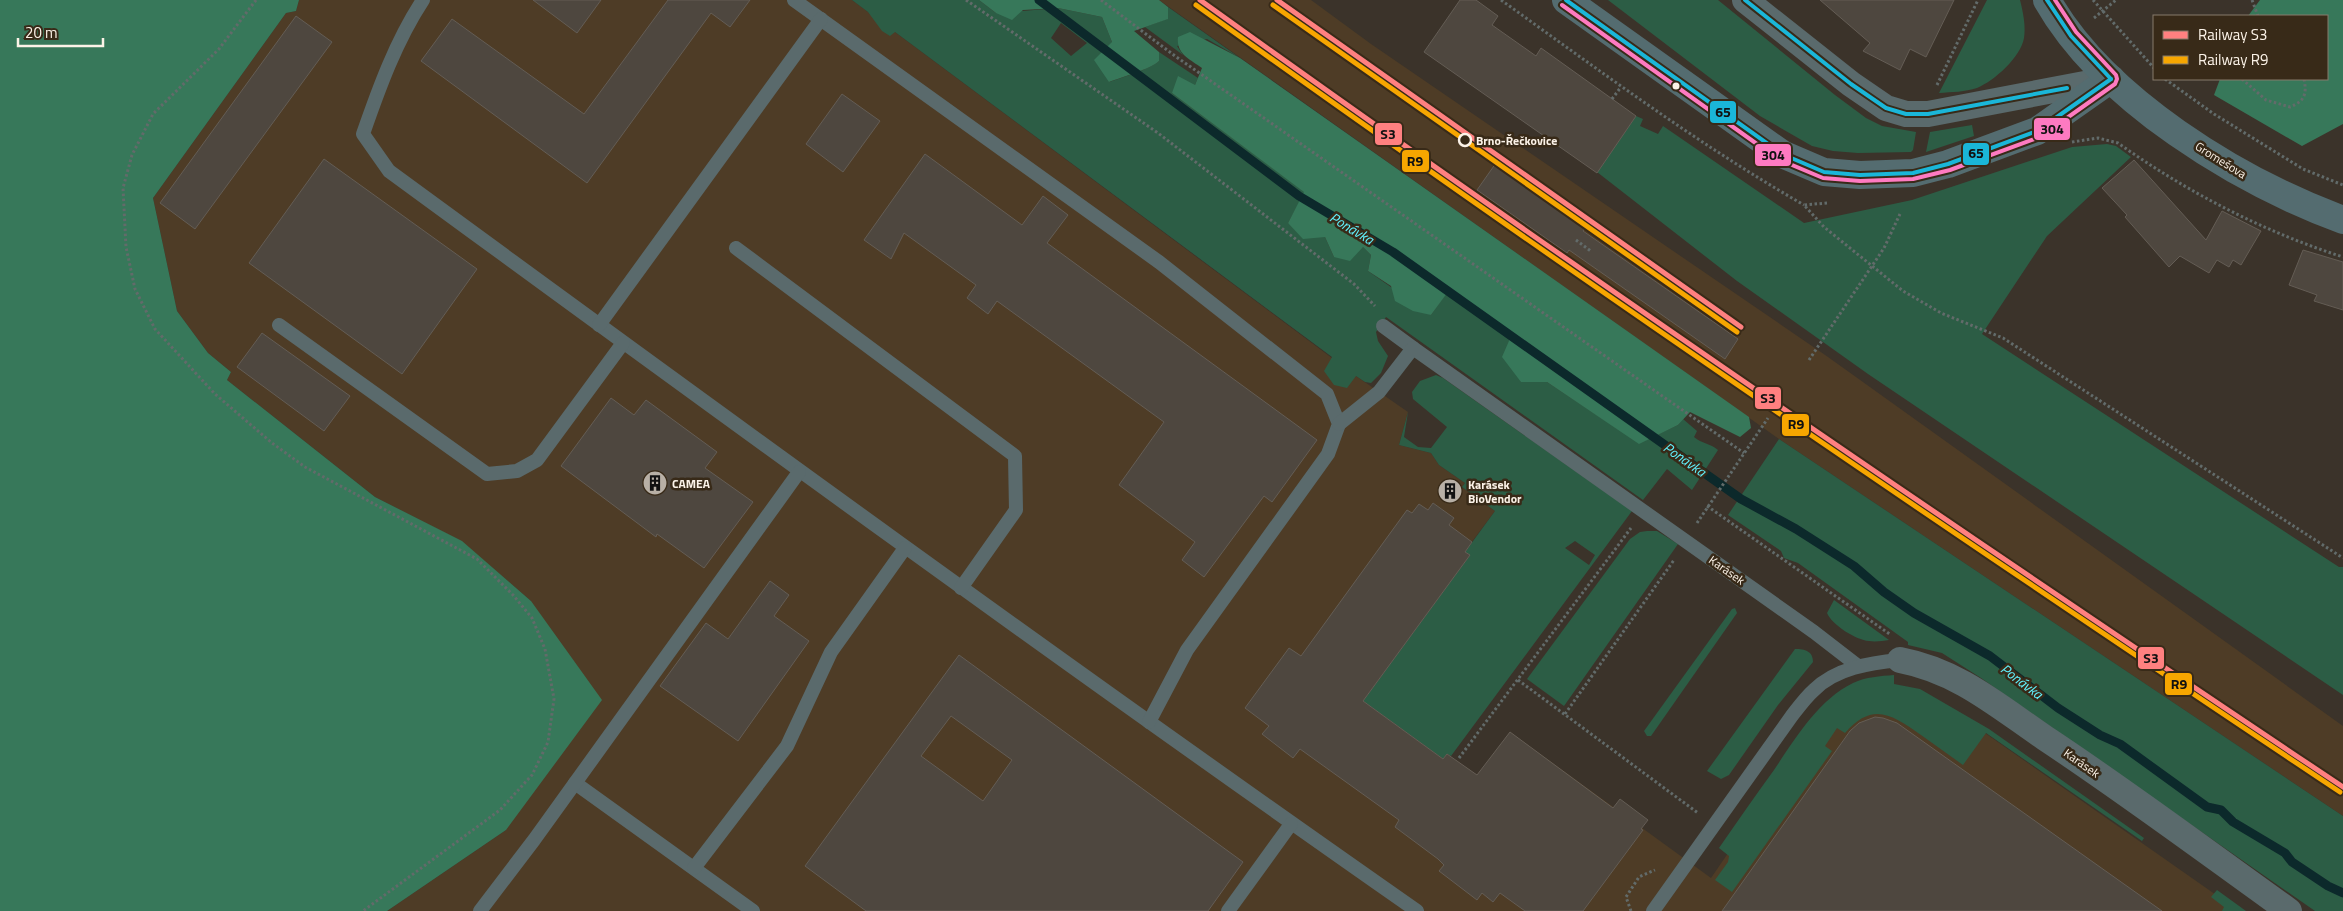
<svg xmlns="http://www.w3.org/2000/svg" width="2343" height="911" font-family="'Titillium Web',sans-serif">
  <rect width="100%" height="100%" fill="#3b332a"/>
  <g fill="#4e3c26">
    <polygon points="299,0 852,0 1356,376 1408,412 1399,445 1431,453 1439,465 1465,483 1462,487 1495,511 1465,551 1470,555 1363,701 1443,759 1447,754 1477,775 1510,732 1711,878 1807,738 1864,705 1985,733 2239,911 387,911 506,830 531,601 462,542 375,497 227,380 231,372 208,353 177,311 153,198 286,13 296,11"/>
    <polygon points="1159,0 1311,0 1371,44 1828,357 2343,726 2343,816 1779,439"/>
  </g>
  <g fill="#2c5d45" fill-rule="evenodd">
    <path d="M852 0H979L996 13 1058 8 1102 17 1112 42 1109 82C1121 78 1152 68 1159 61V52L1198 78 1195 85 1172 93 1305 192 1288 223 1325 237 1334 257 1363 247 1371 255 1368 271 1431 315 1449 289 1512 334 1521 382H1547L1639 443 1678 425 1683 419 1697 431 1694 437C1702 444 1710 443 1718 450L1692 490 1667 469 1643 500 1386 317 1376 332 1378 341 1388 356 1381 373 1371 383 1365 382 1356 376 1347 388 1334 385 1324 371 1332 357 895 32 890 36 882 31 868 12ZM1061 23 1087 43 1071 56 1051 38Z"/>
    <polygon points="1608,0 1718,0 1835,95 1866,118 1882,126 1916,132 1913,150 1911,152 1858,153 1833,151 1812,146 1760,116"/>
    <path d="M1987 0H2020C2023 12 2026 26 2024 38 2021 57 1994 81 1977 88 1965 92 1952 92 1939 93Z"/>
    <polygon points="1168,7 1240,58 1207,39 1177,46 1183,55 1145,27 1167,19"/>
    <polygon points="1636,116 1643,119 1640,126 1658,134 1663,126 1804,223 1912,200 2072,147 2107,144 2116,146 2131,157 2047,236 1982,334 2339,567 2343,567 2343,695 1868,374 1737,281 1597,172"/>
    <polygon points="1972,125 1974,136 1926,152 1930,132"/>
    <path d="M1436 375 1443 378 1632 511 1451 756 1447 754 1443 759 1363 701 1469 556 1465 552 1495 511 1462 487 1465 483 1439 465 1431 453 1399 445 1408 412 1404 437 1418 447 1431 448 1447 427 1413 399 1412 392 1420 381ZM1575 541 1595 555 1589 565 1565 548Z"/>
    <polygon points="1779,439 2343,816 2343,911 2315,911 1981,678 1942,653 1908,645 1908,642 1798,563 1784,558 1781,551 1728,515"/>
    <polygon points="1647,531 1657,531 1678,544 1564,706 1527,679 1630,539 1640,532"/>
    <path d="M1834 600 1889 640C1883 641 1875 642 1869 641 1856 640 1832 625 1827 613Z"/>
    <polygon points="1735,608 1737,613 1651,736 1647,736 1644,731 1732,609"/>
    <path d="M1795 649C1805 649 1813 651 1813 662L1778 705 1729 775 1721 779 1707 771Z"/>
    <path d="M1894 675V684L1920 689 1989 729 2144 838 2142 841 1986 733 1963 765C1949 755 1935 745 1921 735 1892 715 1873 701 1845 733L1837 728 1825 746 1832 751 1732 892 1715 880 1728 862 1729 856 1719 848C1737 822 1755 796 1774 770 1795 739 1818 700 1853 683 1866 677 1880 676 1894 675Z"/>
    <polygon points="2217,890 2246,911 2222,911 2224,907 2211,897"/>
  </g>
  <g fill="#37785a">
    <polygon points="0,0 299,0 296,11 286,13 153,198 177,311 208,353 231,372 227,380 375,497 462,541 531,601 602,700 506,830 387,911 0,911"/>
    <path d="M979 0H1159L1168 7V19L1134 31 1159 52V61C1151 69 1122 77 1109 82L1094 60 1112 42 1102 17 1058 8 1023 10 1012 20 996 13Z"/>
    <polygon points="2260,0 2343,0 2343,124 2302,146 2214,95 2220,79 2327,79 2327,16 2248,16"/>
    <path d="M1190 32 1240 58 1749 417 1751 428 1740 437 1690 412 1678 425 1639 444 1547 382H1521L1502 357 1512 334 1450 289 1431 315 1413 311 1395 301 1391 286 1368 271 1371 255 1363 247 1350 261 1334 257 1325 237 1303 239 1288 223 1304 192 1172 93 1178 76 1195 85 1202 68C1190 59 1176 54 1178 37Z"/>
  </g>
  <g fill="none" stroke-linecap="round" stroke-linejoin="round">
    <polyline stroke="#0c292b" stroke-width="9" points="1039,0 1299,196 1393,252 1741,499 1796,529 1854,566 1884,592 1914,613 1990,656 2058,708 2100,735 2120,744 2207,807 2221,810 2233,822 2285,853 2292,862 2328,886 2343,893"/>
  </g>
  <g fill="#4e473f" stroke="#645d55" fill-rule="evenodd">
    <polygon points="533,0 601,0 577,33"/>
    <polygon points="668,0 750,0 730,27 711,13 587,183 421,61 452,19 584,114"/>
    <polygon points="1460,0 1476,0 1498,16 1492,25 1536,56 1541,48 1636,116 1597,173 1424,52"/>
    <polygon points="1820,0 1954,0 1926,57 1910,49 1900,70 1863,51 1870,43"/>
    <polygon points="296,16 332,42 195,229 160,203"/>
    <polygon points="842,94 880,121 843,172 806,144"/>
    <polygon points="925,154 1022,225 1043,196 1068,215 1047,243 1317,440 1272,502 1264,496 1204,577 1182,560 1195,542 1119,485 1164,422 997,301 988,314 967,298 976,285 904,233 891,259 864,240"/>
    <polygon points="324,159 477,269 402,374 249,263"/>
    <polygon points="2134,160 2206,240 2222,211 2261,231 2241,265 2233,260 2229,267 2217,260 2209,273 2180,256 2169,267 2125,217 2127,215 2102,188"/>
    <polygon points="1496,163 1586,227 1583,231 1738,339 1725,359 1569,250 1567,253 1477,190"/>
    <polygon points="2303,250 2343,262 2343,310 2314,301 2317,295 2289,285"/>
    <polygon points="262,333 350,396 324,431 237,367"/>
    <polygon points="611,398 634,415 646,400 717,452 705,468 753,502 704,568 657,534 656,537 561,466"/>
    <polygon points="1433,503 1454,518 1449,525 1472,542 1465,552 1470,555 1363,701 1443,759 1447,754 1477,775 1510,732 1613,808 1620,799 1648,820 1641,829 1643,830 1583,911 1525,911 1500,893 1493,902 1482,893 1477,900 1439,871 1444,865 1438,859 1395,827 1399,820 1300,749 1293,758 1262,734 1269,726 1245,708 1289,648 1301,656 1407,510 1412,513 1419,504 1428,510"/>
    <polygon points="770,581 789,595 774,616 809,641 738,741 660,686 706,623 728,639"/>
    <path d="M959 655 1243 862 1208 911H866L805 866ZM951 716 1012 760 983 801 921 756Z"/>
    <polygon points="1875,717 1883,718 1897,723 2162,911 1722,911 1850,731 1859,723"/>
  </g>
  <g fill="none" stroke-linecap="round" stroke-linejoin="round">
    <g stroke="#626b6a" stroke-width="3" stroke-dasharray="2.5 2.5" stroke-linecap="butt">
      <polyline points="256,0 219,49 153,114 132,155 123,188 126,247 135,289 155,329 215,394 272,443 305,467 477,559 513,595 532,618 545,649 554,699 548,742 532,775 500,810 363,911"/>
      <polyline points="966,0 1158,133 1354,284 1375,306"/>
      <polyline points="1101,0 1175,56 1744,453"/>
      <path d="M1501 0C1600 71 1698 144 1804 205"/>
      <polyline points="2093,0 2154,68"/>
      <polyline points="2252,0 2258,16"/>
      <polyline points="2094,18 2116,0"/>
      <polyline points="2165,79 2214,114 2303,169 2343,185"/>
      <path d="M2242 79 2266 100 2290 107C2305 101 2307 94 2304 79"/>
      <polyline points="1937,85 1978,0"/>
      <polyline points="1612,99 1621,87"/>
      <path d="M2072 142 2098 138 2118 143C2187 192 2262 231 2343 257"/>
      <polyline points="1827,203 1804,205 1824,227 1903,291 1941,313 2003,338 2343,558"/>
      <polyline points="1576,240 1592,252"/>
      <polyline points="1809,360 1884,248 1900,214"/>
      <polyline points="1707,506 1891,635"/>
      <polyline points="1697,523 1768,418"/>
      <polyline points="1518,680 1698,813"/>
      <polyline points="1565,714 1674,560"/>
      <polyline points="1459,758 1631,528"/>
      <polyline points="1631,911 1626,897 1639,877 1655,870"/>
    </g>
    <g stroke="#5a6a6c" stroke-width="14">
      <path d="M423 0C396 41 379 88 363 134L389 171C729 420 1071 669 1417 911"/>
      <polyline points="794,0 1159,262 1327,394 1339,424 1328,454 1187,650 1149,722"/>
      <polyline points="736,248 1015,456 1016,510 961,588"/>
      <polyline points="279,325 487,474 517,471 537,460 623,343"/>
      <polyline points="599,325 821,19"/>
      <polyline points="1383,326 1413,348"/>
      <polyline points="1339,424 1379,392 1413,348 1814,632 1858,666"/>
      <polyline points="575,783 753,911"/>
      <polyline points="694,868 787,746 831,652 905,548"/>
      <polyline points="480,911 534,840 799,472"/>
      <polyline points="1228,911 1291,824"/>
      <path d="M1653 911 1791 717C1798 708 1805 698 1814 690 1836 668 1870 663 1900 660"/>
    </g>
    <g stroke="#5a6a6c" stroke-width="26">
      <polyline points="1745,0 1851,84 1886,108 1906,114 1928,114 2111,79"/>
      <path d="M1900 660C1958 671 1998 706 2045 738 2128 793 2208 853 2289 911"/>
    </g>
    <g stroke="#546c70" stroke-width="28">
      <polyline points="1566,0 1782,154 1824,172 1860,175 1913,173 1948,164 2037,131 2111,79"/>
      <path d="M2047 0C2104 100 2238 181 2343 220"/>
    </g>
    <defs>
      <g id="bus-1">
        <polyline points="1566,0 1782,154 1824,172 1860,175 1913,173 1948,164 2037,131 2111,79"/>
        <polyline points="1745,0 1851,84 1886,108 1906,114 1928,114 2067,88"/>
        <polyline points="2047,0 2071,36 2111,79"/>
      </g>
      <polyline id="bus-2" points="1562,5 1778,159 1823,178 1860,181 1913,179 1950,170 2040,137 2115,84 2117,79 2116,75 2076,32 2055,0"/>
    </defs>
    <use href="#bus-1" stroke="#382a18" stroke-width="8"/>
    <use href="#bus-2" stroke="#382a18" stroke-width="8"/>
    <use href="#bus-1" stroke="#1ab6d8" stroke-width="4"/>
    <use href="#bus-2" stroke="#fe7ac1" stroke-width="4"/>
    <defs>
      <g id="rail-1">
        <path d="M1200 0C1576 270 1958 530 2343 787"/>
        <polyline points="1277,0 1741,327"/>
      </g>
      <g id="rail-2">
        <path d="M1196 5C1572 275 1955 535 2340 792"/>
        <polyline points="1273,5 1737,332"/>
      </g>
    </defs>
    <use href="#rail-1" stroke="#382a18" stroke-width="9"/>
    <use href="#rail-2" stroke="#382a18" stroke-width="9"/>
    <use href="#rail-1" stroke="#ff8080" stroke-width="5"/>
    <use href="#rail-2" stroke="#f7a600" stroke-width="5"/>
  </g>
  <defs>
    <symbol id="building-disc" viewBox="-11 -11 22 22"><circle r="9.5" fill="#b8b0a6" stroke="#382a18"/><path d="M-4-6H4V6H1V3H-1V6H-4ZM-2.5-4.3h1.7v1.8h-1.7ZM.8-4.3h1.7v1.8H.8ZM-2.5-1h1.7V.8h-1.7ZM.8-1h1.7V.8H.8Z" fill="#111"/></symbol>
  </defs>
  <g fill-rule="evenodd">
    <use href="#building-disc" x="641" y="469" width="28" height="28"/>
    <use href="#building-disc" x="1436" y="477" width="28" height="28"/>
  </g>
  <circle fill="#fcf3e8" stroke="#382a18" stroke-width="2" cx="1676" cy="86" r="4.5"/>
  <circle fill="#382a18" stroke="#fcf3e8" stroke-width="2.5" cx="1465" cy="140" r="6"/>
  <g text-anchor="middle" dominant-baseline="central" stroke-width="5" stroke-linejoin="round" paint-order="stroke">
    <g font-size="12" font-weight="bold" fill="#fcf3e8" stroke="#382a18" text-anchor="start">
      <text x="1476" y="140">Brno-Řečkovice</text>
    </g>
    <g font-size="12" fill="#fcf3e8" stroke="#382a18">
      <text transform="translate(2221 160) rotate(32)">Gromešova</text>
      <text transform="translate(1727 570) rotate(35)">Karásek</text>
      <text transform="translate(2082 763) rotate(35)">Karásek</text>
    </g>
    <g font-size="12" font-weight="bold" fill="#fcf3e8" stroke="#382a18" text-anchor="start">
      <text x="672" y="483">CAMEA</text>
      <text x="1468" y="484">Karásek<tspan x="1468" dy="14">BioVendor</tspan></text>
    </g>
    <g font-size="14" font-style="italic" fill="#61f3ff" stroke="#382a18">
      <text transform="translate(1352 228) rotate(31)">Ponávka</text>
      <text transform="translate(1685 459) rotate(35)">Ponávka</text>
      <text transform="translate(2022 681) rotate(37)">Ponávka</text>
    </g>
  </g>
  <g stroke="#382a18" stroke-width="2">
    <rect x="1709" y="100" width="28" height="24" rx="5" fill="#1ab6d8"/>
    <rect x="2033" y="117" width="38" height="24" rx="5" fill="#fe7ac1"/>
    <rect x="1374" y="122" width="29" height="24" rx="5" fill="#ff8080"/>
    <rect x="1962" y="142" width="28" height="24" rx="5" fill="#1ab6d8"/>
    <rect x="1754" y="143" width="38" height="24" rx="5" fill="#fe7ac1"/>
    <rect x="1401" y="149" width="29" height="24" rx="5" fill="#f7a600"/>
    <rect x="1754" y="386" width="28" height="24" rx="5" fill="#ff8080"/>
    <rect x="1781" y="413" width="29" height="24" rx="5" fill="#f7a600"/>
    <rect x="2137" y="646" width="28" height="24" rx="5" fill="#ff8080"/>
    <rect x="2164" y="672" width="29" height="24" rx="5" fill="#f7a600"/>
  </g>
  <g font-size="14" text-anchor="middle" font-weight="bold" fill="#111">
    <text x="1723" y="117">65</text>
    <text x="2052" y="134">304</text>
    <text x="1388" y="139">S3</text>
    <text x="1976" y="158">65</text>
    <text x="1773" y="160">304</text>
    <text x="1415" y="166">R9</text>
    <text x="1768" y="403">S3</text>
    <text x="1796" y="429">R9</text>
    <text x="2151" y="663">S3</text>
    <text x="2179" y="689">R9</text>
  </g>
  <rect x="2153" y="15" width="175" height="65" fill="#382a18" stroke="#867a6b"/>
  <rect x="2163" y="31" width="25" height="8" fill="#ff8080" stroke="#867a6b"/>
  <text x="2198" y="40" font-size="15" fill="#fcf3e8">Railway S3</text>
  <rect x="2163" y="56" width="25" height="8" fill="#f7a600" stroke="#867a6b"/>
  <text x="2198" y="65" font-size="15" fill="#fcf3e8">Railway R9</text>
  <path d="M18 38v8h85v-8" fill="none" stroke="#fcf3e8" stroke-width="2.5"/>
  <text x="25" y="38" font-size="15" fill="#fcf3e8" stroke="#382a18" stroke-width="4" paint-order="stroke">20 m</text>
</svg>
